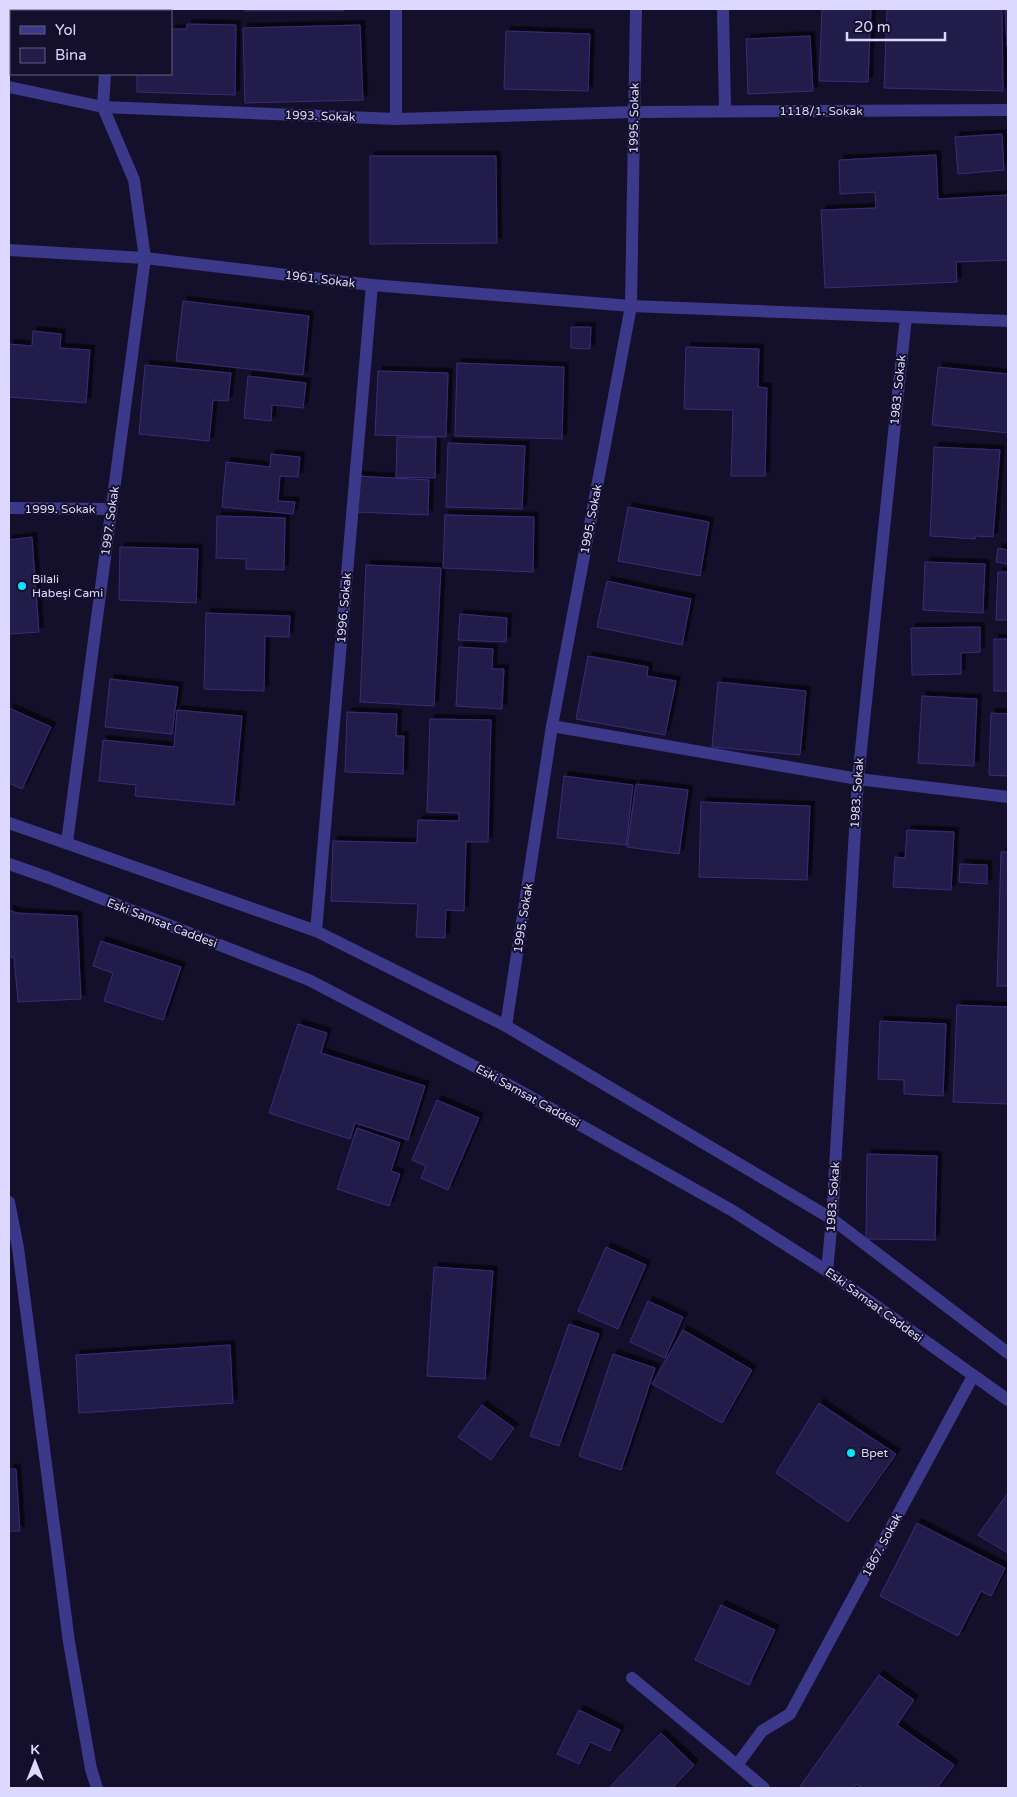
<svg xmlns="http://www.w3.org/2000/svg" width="1017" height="1797" font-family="'Varela Round',sans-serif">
  <defs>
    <filter id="shadow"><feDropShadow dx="4.5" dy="-4.5" stdDeviation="0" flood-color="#0009"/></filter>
  </defs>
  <rect width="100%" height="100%" fill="#140f2a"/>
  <g fill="#241b4c" stroke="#3b2c78" filter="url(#shadow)">
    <polygon points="9,9 68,9 68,11 11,11 11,22 9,22"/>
    <rect x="245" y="9" width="98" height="2"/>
    <polygon points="822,9 871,9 868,82 819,81"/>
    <polygon points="887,9 1002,9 1003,91 884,88"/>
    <polygon points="1005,9 1008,9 1008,46 1007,47"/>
    <polygon points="187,24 236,25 235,95 137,92 137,74 171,74 171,29 187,29"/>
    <polygon points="360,25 363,100 245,103 243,28"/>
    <polygon points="506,31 590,34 588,91 504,89"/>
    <polygon points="810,36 813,91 748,94 746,39"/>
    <polygon points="1002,134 1004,170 958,174 955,137"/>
    <polygon points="936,155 938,199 1008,195 1008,260 956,262 957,282 825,288 821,210 876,208 875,192 840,194 839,160"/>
    <polygon points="370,156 496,156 497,243 370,244"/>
    <polygon points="183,301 309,316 303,375 176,361"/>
    <polygon points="571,327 591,327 590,349 571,348"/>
    <polygon points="33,331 61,334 60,348 90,350 86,403 9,397 9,344 32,346"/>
    <polygon points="686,347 759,349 758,387 767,388 765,476 731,476 733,410 684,409"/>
    <polygon points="457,363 564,367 562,439 455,436"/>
    <polygon points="145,365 231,373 228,401 213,400 209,441 139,434"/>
    <polygon points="938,367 1008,374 1008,433 932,425"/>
    <polygon points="378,371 448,373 446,437 375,435"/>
    <polygon points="248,376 306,383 303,408 272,405 271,421 244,418"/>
    <polygon points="397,437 436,438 435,478 396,477"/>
    <polygon points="448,443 525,446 522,509 446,507"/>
    <polygon points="934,447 1000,450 993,537 975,536 975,539 930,536"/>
    <polygon points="271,454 300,457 298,477 280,476 278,501 295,502 293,514 222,507 226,462 270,467"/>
    <polygon points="357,476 429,480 428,515 355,512"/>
    <polygon points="628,507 709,522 700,576 618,561"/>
    <polygon points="445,515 534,517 533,572 443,568"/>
    <polygon points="217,516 285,518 284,570 246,569 246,559 216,558"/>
    <polygon points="32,537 39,632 9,634 9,540"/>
    <polygon points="120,547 198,549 196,603 119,600"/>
    <polygon points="998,548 1008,550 1008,564 996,562"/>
    <polygon points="925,562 985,564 983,613 923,610"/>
    <polygon points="366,565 441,568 434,706 360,702"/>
    <polygon points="998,572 1008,572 1008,620 996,620"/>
    <polygon points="607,581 691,599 682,645 597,627"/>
    <polygon points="206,613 290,616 289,637 265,636 264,691 204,689"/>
    <polygon points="460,614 507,618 506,642 458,640"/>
    <polygon points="980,627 980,652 961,653 961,674 912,675 911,628"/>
    <rect x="994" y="639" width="14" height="52"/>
    <polygon points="459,647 493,649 492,669 504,669 502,709 456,706"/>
    <polygon points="588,656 648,667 647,676 676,681 665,735 576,719"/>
    <polygon points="110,679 178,687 172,734 105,727"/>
    <polygon points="718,682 806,691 800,755 712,747"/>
    <polygon points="922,696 977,699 974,766 918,763"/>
    <polygon points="9,708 51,727 22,789 9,783"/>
    <polygon points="177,710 242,716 234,805 135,796 136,785 99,781 103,740 174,747"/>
    <polygon points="347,712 397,714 396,736 404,736 403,774 345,772"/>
    <polygon points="991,713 1008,714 1008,776 989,775"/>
    <polygon points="430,719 491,720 488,842 466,842 464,911 446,910 445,938 416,937 418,904 331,901 333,841 417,843 418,820 459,821 459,813 427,812"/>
    <polygon points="564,776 633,785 626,845 557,838"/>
    <polygon points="636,784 688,790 679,854 627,847"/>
    <polygon points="701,802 810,806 807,880 699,877"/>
    <polygon points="907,830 954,832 951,890 893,887 895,857 905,858"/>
    <polygon points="1001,852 1008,852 1008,986 997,986"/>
    <polygon points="960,864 987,865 987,884 959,882"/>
    <polygon points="9,910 17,913 77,916 81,999 18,1002 14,957 9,957"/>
    <polygon points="101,941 181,967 163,1020 104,1001 113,973 93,966"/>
    <polygon points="957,1005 1008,1007 1008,1104 953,1102"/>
    <polygon points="880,1021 946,1024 943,1096 904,1094 904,1080 878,1079"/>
    <polygon points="298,1024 327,1033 321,1053 425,1086 408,1140 355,1123 350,1139 269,1113"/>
    <polygon points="437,1100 479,1118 448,1190 421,1178 426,1166 412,1160"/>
    <polygon points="357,1128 400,1143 391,1171 400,1174 389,1206 337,1189"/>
    <polygon points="867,1154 937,1156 935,1240 866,1239"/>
    <polygon points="606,1247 646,1265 618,1329 578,1311"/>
    <polygon points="434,1267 493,1271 485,1379 427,1376"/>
    <polygon points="648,1301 683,1317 665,1358 630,1342"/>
    <polygon points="569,1324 599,1334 559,1446 530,1436"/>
    <polygon points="683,1330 752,1370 722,1423 652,1384"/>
    <polygon points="230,1345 233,1403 79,1413 76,1355"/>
    <polygon points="613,1354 655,1368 621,1470 579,1456"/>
    <polygon points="819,1403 896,1454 848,1522 776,1473"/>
    <polygon points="482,1405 514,1428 491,1460 458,1437"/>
    <polygon points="9,1469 16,1469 20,1531 9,1531"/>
    <polygon points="1008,1493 1008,1553 978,1535"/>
    <polygon points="917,1523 1005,1568 991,1596 981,1591 958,1636 880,1596"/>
    <polygon points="721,1605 775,1630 749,1685 695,1660"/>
    <polygon points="879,1675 914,1700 897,1725 954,1765 937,1788 863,1788 856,1784 853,1788 799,1788"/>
    <polygon points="579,1710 620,1730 610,1751 590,1742 579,1764 557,1754"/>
    <polygon points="661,1733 694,1765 672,1788 609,1788"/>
  </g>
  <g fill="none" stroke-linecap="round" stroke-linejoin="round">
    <g stroke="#3c398a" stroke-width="12">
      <polyline points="396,9 396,119"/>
      <polyline points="723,9 725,111"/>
      <polyline points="108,11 108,9"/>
      <polyline points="9,87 103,107 396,119 634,112 1008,110"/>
      <polyline points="9,250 145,258 372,285 631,306 1008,321"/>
      <polyline points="9,508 112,509"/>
      <polyline points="552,726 858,779 1008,797"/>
      <polyline points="9,823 316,931 506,1026 832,1219 1008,1353"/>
      <polyline points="67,842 145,258 134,180 103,107 105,74"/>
      <polyline points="9,864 49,878 309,980 495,1077 733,1211 827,1271 1008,1400"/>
      <polyline points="316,931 372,285"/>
      <polyline points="506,1026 552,726 631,306 636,9"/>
      <polyline points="9,1202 18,1248 69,1642 91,1769 97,1788"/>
      <polyline points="827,1271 832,1219 858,779 906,317"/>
      <polyline points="632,1678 737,1765 762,1731 790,1714 973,1376"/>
      <polyline points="737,1765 764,1788"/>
    </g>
  </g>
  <g fill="#04e7ff" stroke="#140f2a" stroke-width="2">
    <circle cx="22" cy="586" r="5"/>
    <circle cx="851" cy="1453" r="5"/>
  </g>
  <g text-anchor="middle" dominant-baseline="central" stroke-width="4" stroke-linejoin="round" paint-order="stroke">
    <g font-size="12" fill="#dcd8ff" stroke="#140f2a">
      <text x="821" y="111">1118/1. Sokak</text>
      <text transform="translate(320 116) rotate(2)">1993. Sokak</text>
      <text transform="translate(634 118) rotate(-89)">1995. Sokak</text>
      <text transform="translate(320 279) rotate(7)">1961. Sokak</text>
      <text transform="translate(898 390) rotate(-84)">1983. Sokak</text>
      <text x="60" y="509">1999. Sokak</text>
      <text transform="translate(591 519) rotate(-79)">1995. Sokak</text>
      <text transform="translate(110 521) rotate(-82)">1997. Sokak</text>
      <text transform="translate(344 608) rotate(-85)">1996. Sokak</text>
      <text transform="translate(857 793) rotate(-86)">1983. Sokak</text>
      <text transform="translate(523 918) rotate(-81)">1995. Sokak</text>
      <text transform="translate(162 923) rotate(21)">Eski Samsat Caddesi</text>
      <text transform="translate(528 1096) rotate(29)">Eski Samsat Caddesi</text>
      <text transform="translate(833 1197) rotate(-86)">1983. Sokak</text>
      <text transform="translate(874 1305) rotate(36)">Eski Samsat Caddesi</text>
      <text transform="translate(882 1545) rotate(-62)">1867. Sokak</text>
    </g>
    <g font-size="12" fill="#dcd8ff" stroke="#140f2a" text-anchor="start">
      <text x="32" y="579">Bilali<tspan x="32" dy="14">Habeşi Cami</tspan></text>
      <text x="861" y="1453">Bpet</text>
    </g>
  </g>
  <rect width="1017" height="1797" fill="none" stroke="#dcd8ff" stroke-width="20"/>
  <rect x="10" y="10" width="162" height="65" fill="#140f2a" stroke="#645f7f"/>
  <rect x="20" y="26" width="25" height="8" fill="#3c398a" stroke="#645f7f"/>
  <text x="55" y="35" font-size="15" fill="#dcd8ff">Yol</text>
  <rect x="20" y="48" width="25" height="15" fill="#241b4c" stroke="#645f7f"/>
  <text x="55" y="60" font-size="15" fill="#dcd8ff">Bina</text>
  <g transform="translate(35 1762)" stroke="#140f2a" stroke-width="4" paint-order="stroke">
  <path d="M0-4L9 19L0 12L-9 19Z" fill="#dcd8ff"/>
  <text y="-8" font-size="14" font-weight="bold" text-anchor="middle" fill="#dcd8ff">K</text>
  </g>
  <path d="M847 32v8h98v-8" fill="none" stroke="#dcd8ff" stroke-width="2.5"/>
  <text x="854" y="32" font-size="15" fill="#dcd8ff" stroke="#140f2a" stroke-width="4" paint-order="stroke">20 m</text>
</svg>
